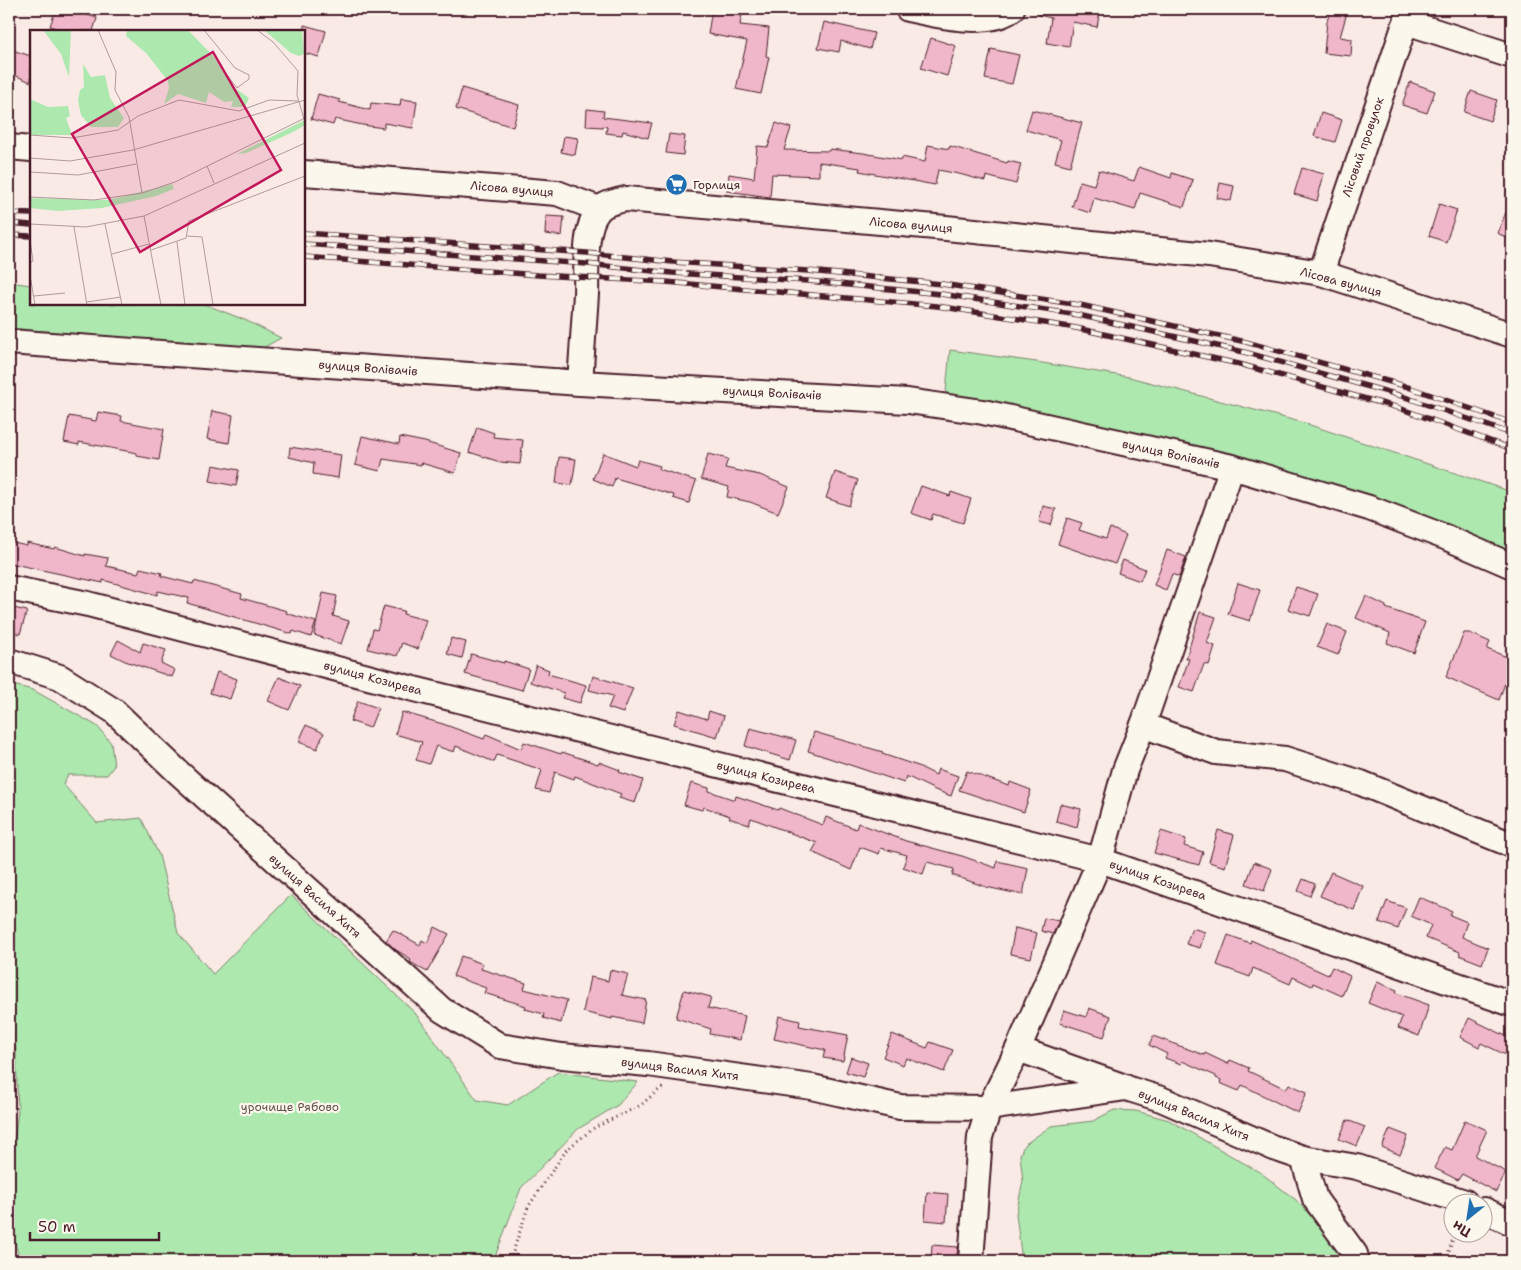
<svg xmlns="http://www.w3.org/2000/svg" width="1521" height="1270" font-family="'Shantell Sans',sans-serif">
  <rect width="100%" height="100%" fill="#f9eae5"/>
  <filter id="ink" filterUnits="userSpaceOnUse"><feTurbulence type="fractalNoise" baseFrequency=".02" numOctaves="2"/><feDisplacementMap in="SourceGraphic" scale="10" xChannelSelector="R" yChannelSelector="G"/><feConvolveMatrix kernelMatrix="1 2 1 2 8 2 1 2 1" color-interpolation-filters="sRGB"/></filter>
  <g filter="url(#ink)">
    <g fill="#ade9af" stroke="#7c846d">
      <polygon points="9,282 31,285 31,304 204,304 245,320 281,338 259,350 9,328"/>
      <polygon points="950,350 1036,362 1129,377 1304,423 1512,492 1512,561 1398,514 945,401"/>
      <polygon points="9,684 33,690 97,726 111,743 114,766 107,775 68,775 63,784 97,823 141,818 159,855 178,933 213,974 291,895 415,1013 477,1100 508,1105 558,1072 638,1082 618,1105 578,1129 521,1188 496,1254 497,1261 20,1261 11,1229 9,1180 18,1111 16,1053 9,994"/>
      <polygon points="1114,1110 1136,1111 1169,1120 1261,1173 1296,1200 1329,1235 1342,1261 1022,1261 1016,1214 1023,1181 1020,1155 1024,1145 1051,1126 1093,1121"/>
    </g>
    <g fill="#f0b7ca" stroke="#4a1f2b">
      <polygon points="56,9 69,9 97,18 93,31 64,31 50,26"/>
      <polygon points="712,9 742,14 740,25 769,28 766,56 769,57 761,94 736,89 747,41 708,34"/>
      <polygon points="1039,9 1088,9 1100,11 1097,27 1073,22 1069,47 1047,43 1051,18 1039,15"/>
      <polygon points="1331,9 1348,9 1340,37 1352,39 1351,56 1324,53 1327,21"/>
      <polygon points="824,22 874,33 870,49 841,41 839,52 818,48"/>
      <polygon points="304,25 326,31 319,57 304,53"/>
      <polygon points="931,38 956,46 947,76 921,68"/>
      <polygon points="9,49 31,56 31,82 9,73"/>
      <polygon points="991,49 1019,55 1012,84 985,79"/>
      <polygon points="1410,82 1435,91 1427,113 1402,105"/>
      <polygon points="462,88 519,105 513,127 456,109"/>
      <polygon points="1471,91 1497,100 1490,121 1464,112"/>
      <polygon points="318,94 340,100 339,102 370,110 371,103 400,106 401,99 417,101 413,128 384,123 384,128 362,125 335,119 333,125 311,119"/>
      <polygon points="587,109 604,111 603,117 652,123 648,138 623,131 622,135 606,133 607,127 603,126 603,127 586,126"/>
      <polygon points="1032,110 1082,123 1070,166 1055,162 1061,140 1026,130"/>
      <polygon points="1321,113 1342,120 1335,142 1314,136"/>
      <polygon points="776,123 791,128 784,150 829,151 830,149 863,153 902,160 902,157 925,162 928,145 949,149 950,146 1007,163 1008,161 1021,164 1016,184 986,176 985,181 959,174 938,170 935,185 859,171 860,168 819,162 819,176 772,174 770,197 727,191 729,174 754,178 757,146 768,147"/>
      <polygon points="669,134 685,136 683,155 666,153"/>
      <polygon points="564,136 578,138 575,155 561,152"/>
      <polygon points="1139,167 1171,178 1172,173 1193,180 1184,207 1140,193 1135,210 1094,198 1090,213 1072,207 1080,181 1094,185 1099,170 1134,181"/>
      <polygon points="1302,168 1324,174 1317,201 1294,194"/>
      <polygon points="1220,183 1234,186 1231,201 1217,198"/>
      <polygon points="1512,199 1512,240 1497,233"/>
      <polygon points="1439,204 1457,210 1446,242 1429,236"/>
      <polygon points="546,216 564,217 562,236 545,234"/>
      <polygon points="212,411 233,415 229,443 207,439"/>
      <polygon points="98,412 122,416 121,421 164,429 159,460 137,456 137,453 79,442 79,445 64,442 69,416 96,421"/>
      <polygon points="477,427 494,433 493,437 523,440 520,464 500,462 469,452"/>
      <polygon points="362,436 399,444 400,437 425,442 461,453 455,473 421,463 421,465 383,459 380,471 355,465"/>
      <polygon points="290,447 341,455 338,478 313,474 314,463 289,457"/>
      <polygon points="603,453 636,466 638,460 660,466 659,469 696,481 689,503 673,498 674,495 615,478 612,487 593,479"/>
      <polygon points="708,454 728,459 725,468 760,475 789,487 778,513 750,502 727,497 729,487 701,479"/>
      <polygon points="559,457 576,459 572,485 556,483"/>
      <polygon points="213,465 239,470 236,486 210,481"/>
      <polygon points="835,472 858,480 849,506 826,498"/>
      <polygon points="921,486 950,496 951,492 971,499 963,523 933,514 931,520 911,513"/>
      <polygon points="1043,506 1056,509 1051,525 1039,522"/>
      <polygon points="1067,518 1082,523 1079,530 1106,539 1110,528 1126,535 1115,564 1058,544"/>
      <polygon points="9,542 27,546 27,543 54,549 55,547 85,556 85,554 108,558 106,566 138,573 140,568 162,573 161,576 193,584 194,581 242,594 241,598 287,611 286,613 316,622 311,637 293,631 292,634 187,603 189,598 158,591 157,595 103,580 103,583 9,563"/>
      <polygon points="1167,550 1186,557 1179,577 1172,574 1166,590 1154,585"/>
      <polygon points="1123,560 1145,569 1140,581 1118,573"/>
      <polygon points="1238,583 1260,590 1250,621 1228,614"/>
      <polygon points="1296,587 1318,594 1310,616 1288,609"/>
      <polygon points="323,593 337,596 333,616 349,621 341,644 314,635"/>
      <polygon points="1366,596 1386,606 1386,608 1425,622 1414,653 1387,643 1390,633 1356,618"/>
      <polygon points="384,606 404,611 403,614 426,620 418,649 402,643 397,656 368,649 373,629 377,630"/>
      <polygon points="9,607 27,611 20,634 9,631"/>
      <polygon points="1200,612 1216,617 1207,643 1215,646 1209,665 1204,664 1194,692 1179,687 1189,659 1186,658"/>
      <polygon points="1327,624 1347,632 1338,655 1317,647"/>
      <polygon points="1464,633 1470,633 1490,642 1487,649 1512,659 1512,686 1505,683 1499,700 1446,677"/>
      <polygon points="451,638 466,642 462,658 447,654"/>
      <polygon points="118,640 140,652 143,643 166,650 161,663 175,670 172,677 125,661 111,654"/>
      <polygon points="471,654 504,663 504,661 529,669 522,690 465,674"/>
      <polygon points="536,665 549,670 548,674 586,685 580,703 562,698 564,693 530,682"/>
      <polygon points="217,672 237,679 230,699 210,693"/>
      <polygon points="593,676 633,688 623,713 608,708 613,696 589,690"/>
      <polygon points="279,677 300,686 289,710 268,701"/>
      <polygon points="358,701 378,708 370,728 350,721"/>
      <polygon points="679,710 707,719 709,711 724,716 717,737 674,724"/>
      <polygon points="402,712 443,724 484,739 486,734 521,749 524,742 561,754 562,752 598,764 599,762 620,770 619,772 643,780 635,803 619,798 621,794 575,776 574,779 555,772 549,793 536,790 542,770 497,755 494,762 456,746 454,752 436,746 429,764 416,760 422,742 395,734"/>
      <polygon points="306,725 324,733 317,749 299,742"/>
      <polygon points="750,728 796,740 790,760 745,746"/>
      <polygon points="814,732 883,752 882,754 918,766 936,775 938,769 958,776 951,796 935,790 906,776 904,783 808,751"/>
      <polygon points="967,771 1009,786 1010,782 1031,790 1024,812 959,790"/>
      <polygon points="691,783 709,788 709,791 735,800 736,796 778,810 779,808 823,825 826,817 856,829 858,823 906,841 962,856 996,868 997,861 1028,868 1023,895 986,887 952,875 954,869 927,862 923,874 903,867 907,855 881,848 879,854 860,847 851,870 812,852 817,843 751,818 749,825 729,818 730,816 704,807 702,810 684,805"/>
      <polygon points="1060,804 1081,809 1077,827 1056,821"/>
      <polygon points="1218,830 1234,835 1225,867 1209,862"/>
      <polygon points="1161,831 1186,839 1184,846 1203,852 1199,865 1154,853"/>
      <polygon points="1254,862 1272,869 1264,891 1246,884"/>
      <polygon points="1331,872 1363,886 1354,910 1320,896"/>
      <polygon points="1303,879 1315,884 1310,896 1298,891"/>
      <polygon points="1419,897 1452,911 1450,915 1467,922 1462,937 1488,948 1482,964 1459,955 1460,952 1426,938 1431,925 1411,916"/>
      <polygon points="1387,901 1406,908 1398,929 1379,922"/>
      <polygon points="1044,918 1059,921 1053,934 1041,931"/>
      <polygon points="435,927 449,934 427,972 410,962 411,959 396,950 386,941 393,930 420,945 422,940 427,943"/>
      <polygon points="1015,928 1037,933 1031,958 1010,954"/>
      <polygon points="1192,928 1205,932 1200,948 1186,944"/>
      <polygon points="1228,935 1250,943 1251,940 1328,975 1332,967 1350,976 1342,996 1313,983 1312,986 1293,977 1290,984 1253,968 1250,977 1217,965"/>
      <polygon points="461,956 483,964 481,969 526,983 524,989 567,1000 561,1023 543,1018 544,1014 525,1009 526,1006 484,993 486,988 453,976"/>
      <polygon points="610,970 628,974 622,995 646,1000 642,1023 612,1017 612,1019 583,1012 590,977 608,981"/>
      <polygon points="1377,982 1397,990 1396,993 1429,1005 1419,1036 1398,1028 1402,1017 1368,1003"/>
      <polygon points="684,990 711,997 708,1008 745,1016 740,1040 710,1034 711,1029 676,1018"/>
      <polygon points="1089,1008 1111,1016 1104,1037 1060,1023 1064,1010 1086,1017"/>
      <polygon points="779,1016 800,1021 799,1026 848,1035 843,1061 823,1058 825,1050 774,1039"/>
      <polygon points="1469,1018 1512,1039 1512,1058 1481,1043 1479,1047 1460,1037"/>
      <polygon points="892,1034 927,1048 930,1042 953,1050 944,1072 906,1058 903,1065 883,1057"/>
      <polygon points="1153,1036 1204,1055 1205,1053 1228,1064 1230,1060 1249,1068 1248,1071 1286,1089 1289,1084 1307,1092 1298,1113 1242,1085 1239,1091 1220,1083 1221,1080 1216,1078 1216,1076 1182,1061 1181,1064 1165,1058 1167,1054 1149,1045"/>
      <polygon points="851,1057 868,1063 863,1077 846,1072"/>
      <polygon points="1347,1120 1365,1127 1357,1146 1339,1139"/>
      <polygon points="1465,1120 1487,1130 1475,1156 1506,1172 1496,1192 1462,1174 1458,1180 1434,1168 1445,1147 1452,1150"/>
      <polygon points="1390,1129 1408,1136 1400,1155 1382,1147"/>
      <polygon points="927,1192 948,1194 946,1222 925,1220"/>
      <polygon points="932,1245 958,1247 956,1261 931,1261"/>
    </g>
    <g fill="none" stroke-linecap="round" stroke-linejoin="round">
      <defs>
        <g id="minor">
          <path d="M908 9C935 15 990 28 1012 9"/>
          <polyline points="1406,22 1512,56"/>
          <polyline points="9,147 31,149"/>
          <polyline points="304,173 557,193 599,209"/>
          <polyline points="1321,273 1410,9"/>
          <polyline points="9,342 580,383 908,401 983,412 1232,467 1369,508 1445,537 1512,566"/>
          <path d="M580 383C582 353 584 324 586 294 587 271 583 229 598 211 604 203 617 201 626 199L946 228 1209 255 1321 273 1512 335"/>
          <polyline points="9,588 88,604 414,689 1100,860 1512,1004"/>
          <polyline points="9,661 60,677 114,711 179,773 442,1010 500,1046 562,1056 648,1064 812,1087 900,1107 989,1108 1126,1088 1161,1099 1274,1148 1303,1158 1357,1167 1465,1202"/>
          <polyline points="1143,725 1216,752 1285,759 1361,783 1512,845"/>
          <polyline points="1018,1049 1125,1087"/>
          <polyline points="1303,1158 1315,1199 1355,1254 1357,1261"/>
          <polyline points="1484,1210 1512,1223"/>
          <polyline points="971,1261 980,1137 989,1108 1018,1049 1100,860 1125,770 1143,725 1232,467"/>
        </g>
      </defs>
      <use href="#minor" stroke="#4a1f2b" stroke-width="28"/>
      <g stroke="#4a1f2b" stroke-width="3" stroke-dasharray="1 4" stroke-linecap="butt">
        <polyline points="510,1261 528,1207 567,1149 594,1128 641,1105 656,1092 665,1086"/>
        <polyline points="1446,1261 1455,1232"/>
      </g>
      <use href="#minor" stroke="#fbf7ec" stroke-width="24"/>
      <defs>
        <g id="rail">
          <polyline points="9,213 31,214"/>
          <polyline points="9,223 31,225"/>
          <polyline points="304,233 587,253 673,262 808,271 942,284 1080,305 1246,342 1405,386 1512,423"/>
          <polyline points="9,235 31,236"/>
          <polyline points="304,244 587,264 672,273 808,281 941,294 1078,315 1244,352 1402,396 1512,434"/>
          <polyline points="304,257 538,275 666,282 937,306 1076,328 1239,364 1399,408 1512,449"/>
        </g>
      </defs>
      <use href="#rail" stroke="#4a1f2b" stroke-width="5.5"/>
      <use href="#rail" stroke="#fbf7ec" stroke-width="4" stroke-dasharray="11" stroke-linecap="butt"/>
    </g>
  </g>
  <defs>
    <symbol id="supermarket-disc" viewBox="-11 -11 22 22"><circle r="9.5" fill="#1f6fb2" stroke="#fbf7ec"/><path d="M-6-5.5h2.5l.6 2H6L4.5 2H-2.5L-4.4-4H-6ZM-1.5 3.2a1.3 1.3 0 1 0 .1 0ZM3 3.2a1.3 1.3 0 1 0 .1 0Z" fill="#fff"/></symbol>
  </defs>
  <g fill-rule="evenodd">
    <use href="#supermarket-disc" x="664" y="172" width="25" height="25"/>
  </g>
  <g text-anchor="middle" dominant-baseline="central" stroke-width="4.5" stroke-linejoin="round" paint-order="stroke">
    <g font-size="12" fill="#4a1f2b" stroke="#fbf7ec">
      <text transform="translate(1363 147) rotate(-71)">Лісовий провулок</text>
      <text transform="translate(512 189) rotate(5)">Лісова вулиця</text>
      <text transform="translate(911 225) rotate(5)">Лісова вулиця</text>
      <text transform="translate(1341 282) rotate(15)">Лісова вулиця</text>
      <text transform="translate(368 368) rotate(4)">вулиця Волівачів</text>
      <text transform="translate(772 393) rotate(3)">вулиця Волівачів</text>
      <text transform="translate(1171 454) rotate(12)">вулиця Волівачів</text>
      <text transform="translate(373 678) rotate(15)">вулиця Козирева</text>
      <text transform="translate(766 777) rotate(14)">вулиця Козирева</text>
      <text transform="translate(1158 880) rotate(19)">вулиця Козирева</text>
      <text transform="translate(315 896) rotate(42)">вулиця Василя Хитя</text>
      <text transform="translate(680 1069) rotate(7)">вулиця Василя Хитя</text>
      <text transform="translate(1194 1115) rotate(22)">вулиця Василя Хитя</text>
    </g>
    <g font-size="12" fill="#4a1f2b" stroke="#fbf7ec" text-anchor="start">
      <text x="693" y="185">Горлиця</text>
    </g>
    <g font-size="12" fill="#63524c" stroke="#fbf7ec">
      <text x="290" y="1107">урочище Рябово</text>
    </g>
  </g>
  <g transform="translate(30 30)">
    <rect width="275" height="275" fill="#f9eae5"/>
    <path d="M13 0H41L39 47 31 24ZM97 0H158L184 27 202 56 219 68 215 77H201L203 71 194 72 179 62 176 73 148 64 134 74 139 58 138 51 116 23 96 6ZM234 0H272L274 24 269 26 261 23ZM53 34 61 47 75 45 80 68 94 88 88 97H61L51 85 48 71 50 60 54 57ZM0 69 18 77 38 76 40 86 36 88 42 105H0ZM275 90V95L261 103 216 123 207 124ZM142 154 144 159 126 166 72 178 28 181 0 178V168L78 170Z" fill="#ade9af"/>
    <path fill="none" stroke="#b3999b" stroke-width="1" d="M68 0 86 42 85 60 99 87 112 163M174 0 205 38 219 45V49L207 58 190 36M227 0 243 12 268 41 267 65 274 89M0 105 42 108 88 100 108 86 149 70 209 81 239 70 268 71M0 128 40 131 103 120 275 70M177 136 184 153M0 142 48 145 106 134M0 167 64 170 112 163 145 152 275 88M114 186 131 275M0 194 56 197 114 186 275 113M75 194 92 275M44 197 57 275M157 206 172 207 183 275M0 210 3 231 0 233M147 212 155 275M121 220 156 208 159 191 275 146M82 224 119 214M0 245 5 275M4 266 35 263M57 272 91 267"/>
    <path fill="#c2185b" fill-opacity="0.15" stroke="#c2185b" stroke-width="2.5" d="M183 22 251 140 110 222 42 104Z"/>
    <rect width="275" height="275" fill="none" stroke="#4a1f2b" stroke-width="2.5"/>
  </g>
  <rect width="1521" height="1270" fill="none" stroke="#fbf7ec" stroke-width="30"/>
  <rect x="15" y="15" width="1491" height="1240" fill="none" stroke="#4a1f2b" stroke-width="2" filter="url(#ink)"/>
  <g transform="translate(1468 1218) rotate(210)"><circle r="24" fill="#fbf7ec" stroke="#b4a19f"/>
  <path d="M0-4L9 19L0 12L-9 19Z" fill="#1f6fb2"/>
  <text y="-8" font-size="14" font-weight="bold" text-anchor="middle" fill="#4a1f2b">Пн</text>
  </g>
  <path d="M30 1232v8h129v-8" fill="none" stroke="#4a1f2b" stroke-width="2.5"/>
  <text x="38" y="1232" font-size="15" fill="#4a1f2b" stroke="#fbf7ec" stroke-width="4" paint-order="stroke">50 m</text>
</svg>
